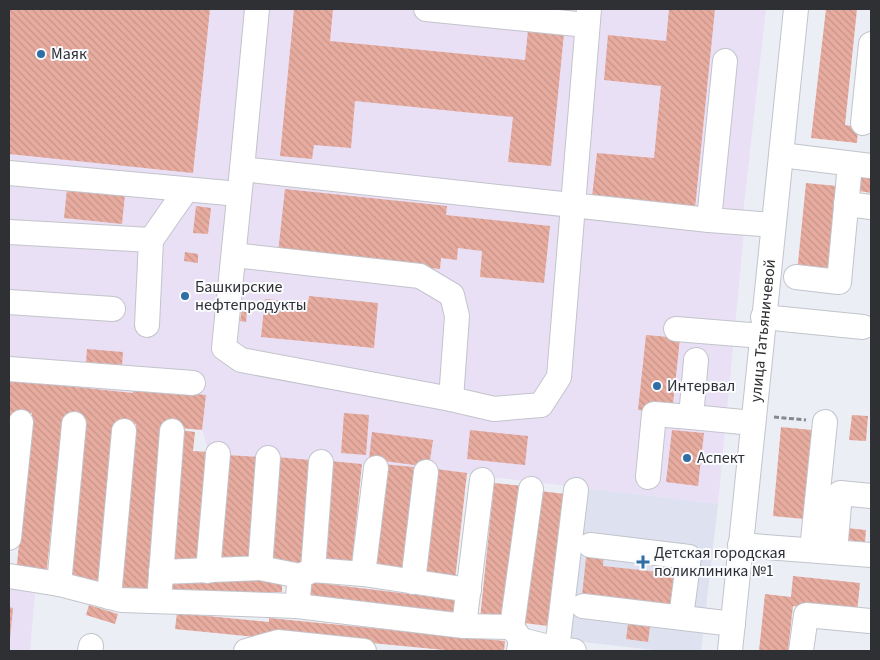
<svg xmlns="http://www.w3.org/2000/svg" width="880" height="660" font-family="'Source Sans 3',sans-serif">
  <defs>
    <pattern id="building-back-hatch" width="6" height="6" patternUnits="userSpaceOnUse" patternTransform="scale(1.25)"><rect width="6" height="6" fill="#e7ac9f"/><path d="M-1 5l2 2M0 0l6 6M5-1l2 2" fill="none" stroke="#c69489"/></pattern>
  </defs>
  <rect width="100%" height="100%" fill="#eceef6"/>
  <g fill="#e9e0f5">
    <polygon points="9,9 766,9 744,205 743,243 718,504 382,464 362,464 227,455 209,452 202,430 9,411"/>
    <polygon points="9,587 35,594 30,651 9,651"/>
  </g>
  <polygon fill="#dde1f0" points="583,488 718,504 701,651 664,651 565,640"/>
  <g fill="url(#building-back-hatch)">
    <polygon points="9,9 210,9 193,173 9,154"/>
    <polygon points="294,9 333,9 330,41 525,60 528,30 564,33 551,166 508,162 513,117 355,101 351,148 314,145 312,159 280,156"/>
    <polygon points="669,9 715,9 695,208 592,197 597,153 654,158 661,86 604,80 608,35 666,41"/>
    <polygon points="826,9 857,9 845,125 858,127 857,143 811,138"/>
    <polygon points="861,177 871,178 871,193 859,191"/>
    <polygon points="806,183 837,186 828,276 797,273"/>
    <polygon points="67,189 125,194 122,224 64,218"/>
    <polygon points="285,189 447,206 446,215 550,226 544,283 480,277 482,251 458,248 457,260 441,258 440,269 278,253"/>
    <polygon points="196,206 211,208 208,234 193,233"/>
    <polygon points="185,252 198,254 198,263 184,261"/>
    <polygon points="309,296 378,303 374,348 261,337 265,299 308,303"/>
    <polygon points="242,309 247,310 246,322 240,321"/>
    <polygon points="646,335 680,338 672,413 638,410"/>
    <polygon points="87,349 123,352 122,365 86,362"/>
    <polygon points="9,380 133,393 133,388 206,395 202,430 169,427 151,597 119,594 136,424 116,422 100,584 69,581 86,419 63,417 46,577 16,574 32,413 13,412 10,439 9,439"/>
    <polygon points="344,413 369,415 366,455 341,453"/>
    <polygon points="852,415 868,416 866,441 849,440"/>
    <polygon points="781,427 812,430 804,519 773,516"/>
    <polygon points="180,430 195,432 193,451 209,452 200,565 169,562"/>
    <polygon points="470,430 528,436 525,465 467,459"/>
    <polygon points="672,430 704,433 698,486 666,482"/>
    <polygon points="372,432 433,440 429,467 369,459"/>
    <polygon points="227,455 258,457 250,559 220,557"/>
    <polygon points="277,457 310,460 301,567 269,564"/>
    <polygon points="330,461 362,464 352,562 321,559"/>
    <polygon points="382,464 414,467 403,574 371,571"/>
    <polygon points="436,469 467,473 455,580 423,576"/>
    <polygon points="494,483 524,486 509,623 480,619"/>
    <polygon points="540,491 573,495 556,627 524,623"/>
    <polygon points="846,528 866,530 865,542 844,540"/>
    <polygon points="587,549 604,551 603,566 659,572 660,557 677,559 672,605 582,595"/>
    <polygon points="171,576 282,577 282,592 171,592"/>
    <polygon points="793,576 860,583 857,613 793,606 788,651 759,651 765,594 791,597"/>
    <polygon points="311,582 458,600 456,615 309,597"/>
    <polygon points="89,605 118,614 115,624 86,615"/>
    <polygon points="9,607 13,608 10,639 9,638"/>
    <polygon points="177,613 269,622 269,618 505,641 504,651 455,651 267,633 267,638 175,629"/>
    <polygon points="628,624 650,627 648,642 626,639"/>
  </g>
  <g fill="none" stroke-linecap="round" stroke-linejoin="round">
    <defs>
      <g id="minor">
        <polyline points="257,9 242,169 709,220"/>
        <polyline points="426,9 587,25"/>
        <polyline points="725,61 709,220 773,225"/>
        <polyline points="863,123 871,44"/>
        <polyline points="781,155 871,166"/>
        <polyline points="242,169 224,348 241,360 451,399 494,409 541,405 559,377 589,9"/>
        <polyline points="9,173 239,194"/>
        <polyline points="846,204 871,207"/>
        <polyline points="9,232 151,240 147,325"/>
        <polyline points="151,240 186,190"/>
        <polyline points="234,255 420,276 452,295 457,316 451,399"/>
        <polyline points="796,277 839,282 850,164"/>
        <polyline points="9,302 113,309"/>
        <polyline points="763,317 863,327"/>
        <polyline points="676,329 762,336"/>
        <polyline points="696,360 691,417 753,423"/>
        <polyline points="9,369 193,383"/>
        <polyline points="648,477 654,414 691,417"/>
        <polyline points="9,538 21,422"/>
        <polyline points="590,545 689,557 681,617"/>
        <polyline points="740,545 871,555"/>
        <polyline points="812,550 825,422"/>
        <polyline points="835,552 840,493 871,496"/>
        <polyline points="260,568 300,576"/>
        <polyline points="313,570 321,462"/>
        <polyline points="208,571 218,454"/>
        <polyline points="161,572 260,568 268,458"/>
        <polyline points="363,574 376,468"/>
        <polyline points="9,576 59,584 121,600 297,606 464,626 512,627 521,640"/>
        <polyline points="413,582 426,472"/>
        <polyline points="59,584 74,424"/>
        <polyline points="160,588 172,431"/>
        <polyline points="109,597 124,431"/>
        <polyline points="297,606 300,576 313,570 363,574 469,590"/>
        <polyline points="583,606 733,624"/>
        <polyline points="464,626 482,480"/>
        <polyline points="512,627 531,489"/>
        <polyline points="557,649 576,490"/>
        <polyline points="90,651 91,646"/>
        <polyline points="246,651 278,642 364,651"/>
        <polyline points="519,651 521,640 557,649 574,651"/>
        <path id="s1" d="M730 651 796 9"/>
        <polyline points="801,651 806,615 870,621"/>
      </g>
    </defs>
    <use href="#minor" stroke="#c2c4cc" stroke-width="26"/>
    <polyline stroke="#86888d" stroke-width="3" stroke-dasharray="5 2.5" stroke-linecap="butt" points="774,417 806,420"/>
    <use href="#minor" stroke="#fff" stroke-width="24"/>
  </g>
  <g fill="#2f6fa5" stroke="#fafbfe" stroke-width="2">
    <circle cx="41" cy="54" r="5"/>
    <circle cx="185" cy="296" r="5"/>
    <circle cx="657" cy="386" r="5"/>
    <circle cx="687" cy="458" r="5"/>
    <path d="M640.5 554.5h5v5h5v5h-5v5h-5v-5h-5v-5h5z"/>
  </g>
  <g text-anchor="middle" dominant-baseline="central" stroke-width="4" stroke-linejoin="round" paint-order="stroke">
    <g font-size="16" fill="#2f3033" stroke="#fafbfe" text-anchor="start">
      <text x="51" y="54">Маяк</text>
      <text x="195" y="287">Башкирские<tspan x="195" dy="18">нефтепродукты</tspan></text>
      <text x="667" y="386">Интервал</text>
      <text x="697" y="458">Аспект</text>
      <text x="654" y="553">Детская городская<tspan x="654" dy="18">поликлиника №1</tspan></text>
    </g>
    <g font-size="16" fill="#2f3033" stroke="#fafbfe">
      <text stroke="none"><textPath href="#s1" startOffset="322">улица Татьяничевой</textPath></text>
    </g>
  </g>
  <rect width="880" height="660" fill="none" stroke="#2f3033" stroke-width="20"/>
</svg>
